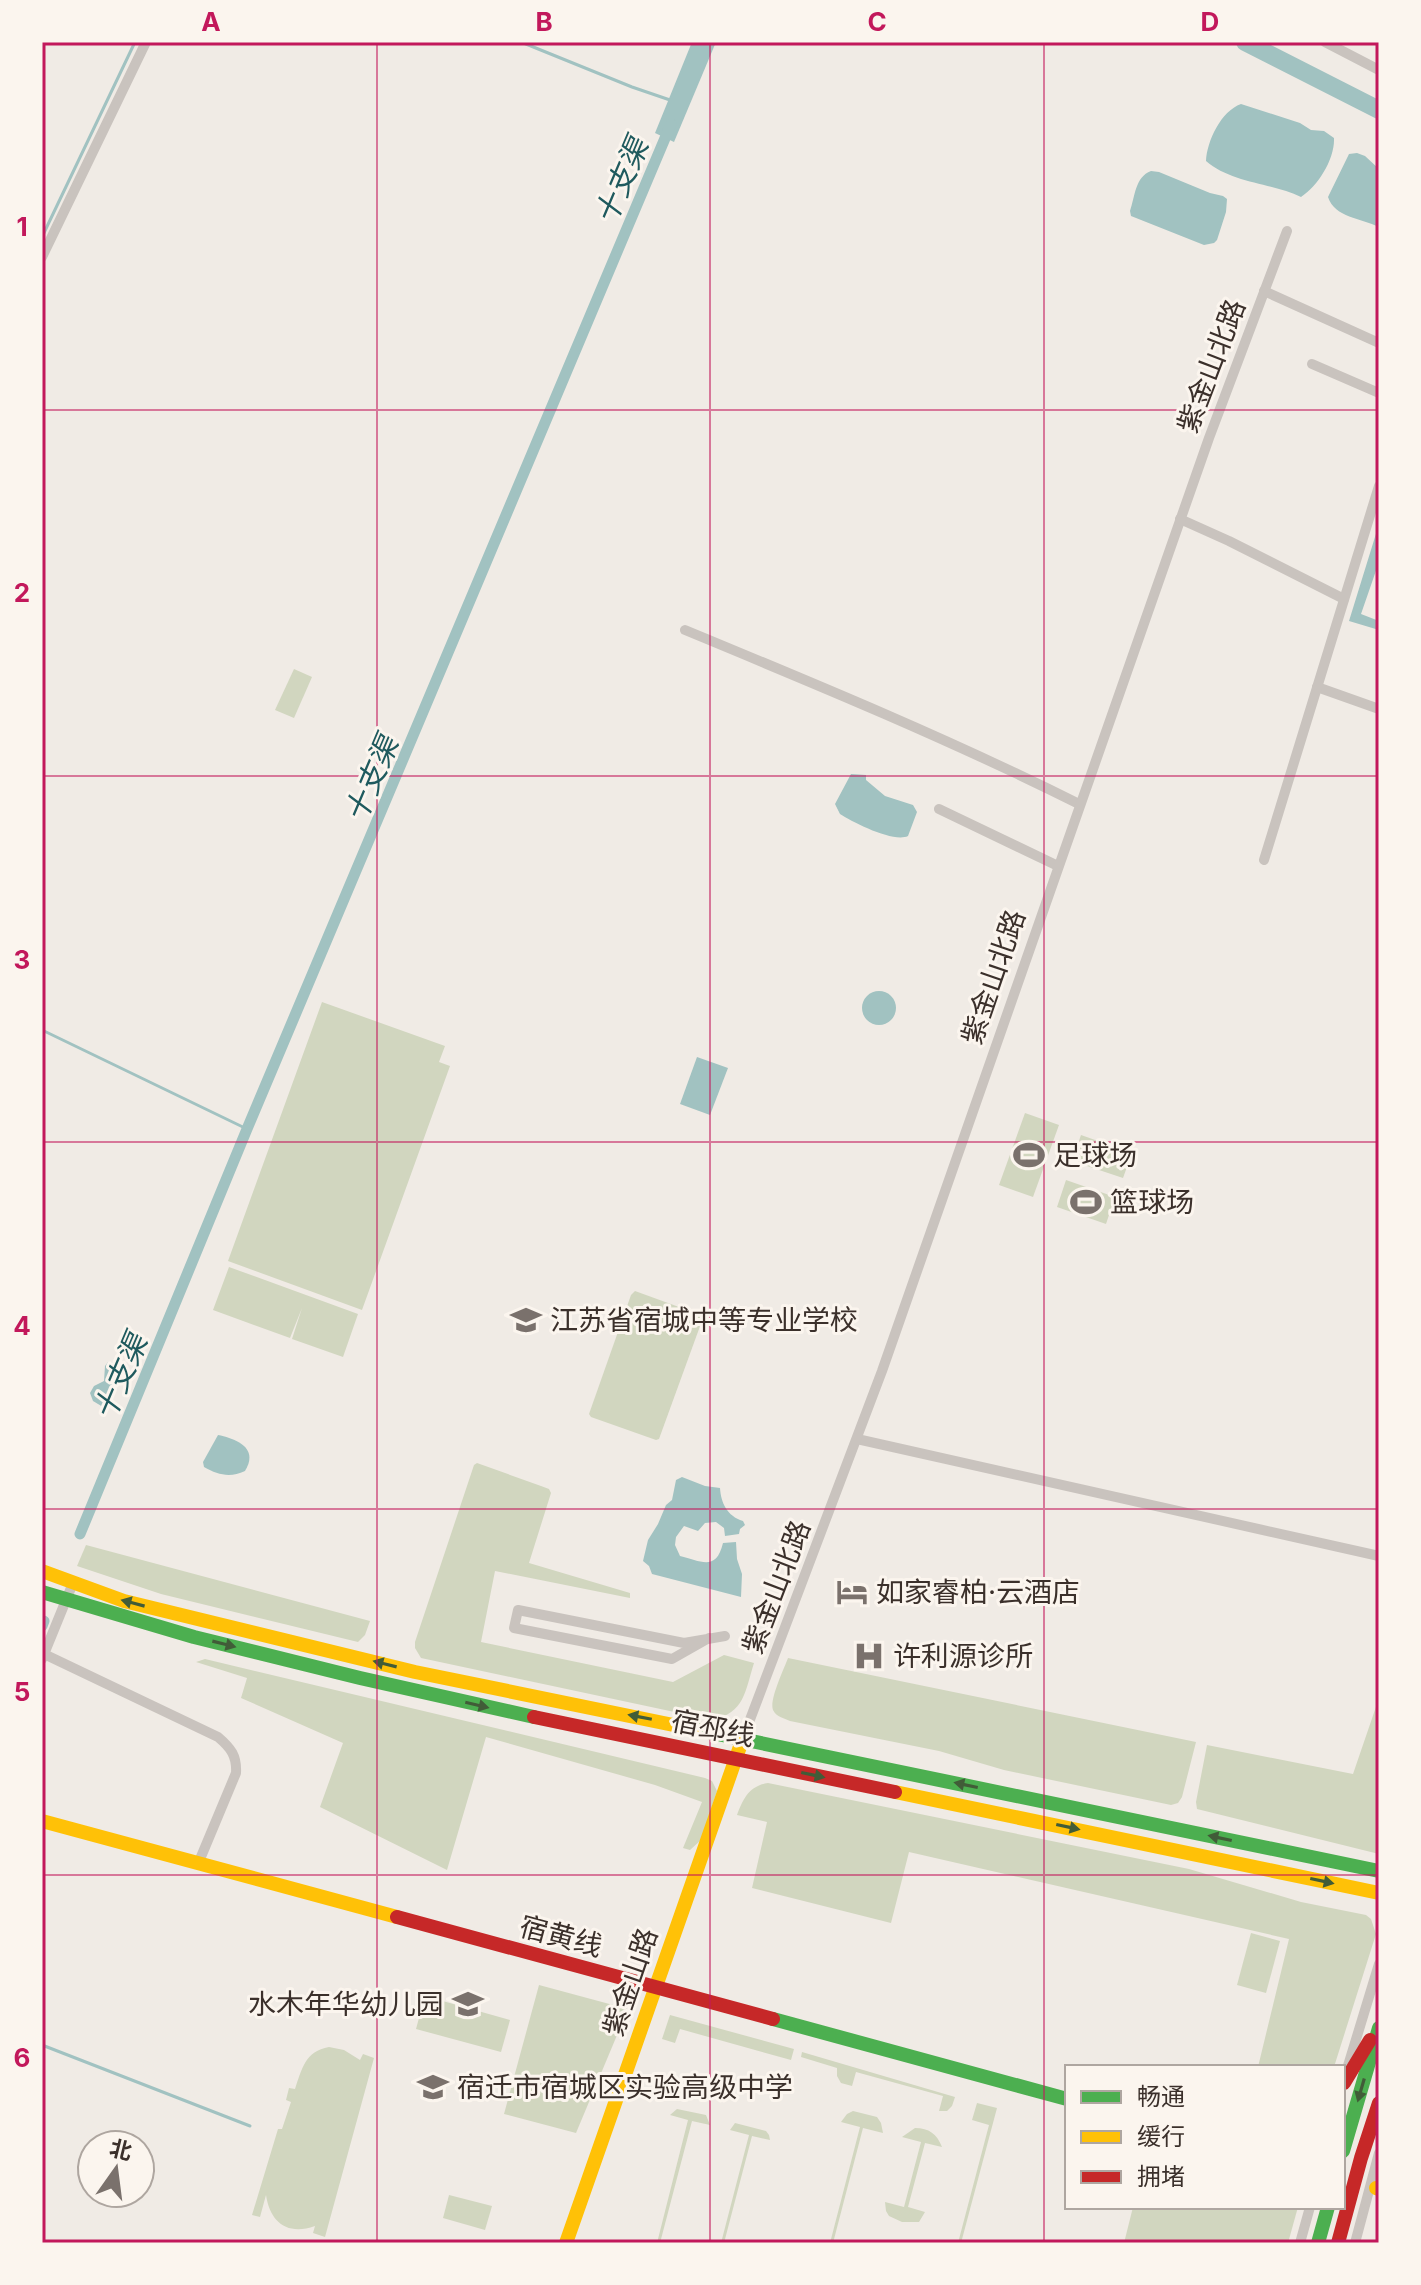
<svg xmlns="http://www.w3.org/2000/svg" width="1421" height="2285" font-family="Inter,'Noto Sans SC',sans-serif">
  <rect width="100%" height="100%" fill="#f0ebe5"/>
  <g fill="#d1d6bf">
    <polygon points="294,669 312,677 294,718 275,710"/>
    <polygon points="322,1002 445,1046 439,1062 450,1066 362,1310 228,1261"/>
    <polygon points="1025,1113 1059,1125 1033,1197 999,1185"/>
    <polygon points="1081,1135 1132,1153 1123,1178 1072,1161"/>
    <polygon points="1066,1180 1115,1197 1106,1224 1057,1207"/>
    <polygon points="229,1267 358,1314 343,1357 292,1339 302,1308 290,1338 213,1310"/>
    <polygon points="635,1291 701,1315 703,1318 659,1439 656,1440 591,1417 589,1414 631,1295"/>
    <path d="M477 1463 541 1486 549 1489 551 1493 529 1563 630 1593V1598L495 1571 481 1642 673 1682 724 1655 754 1663C745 1691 745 1713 712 1720L421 1658 415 1648V1642L474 1465Z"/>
    <polygon points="86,1545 370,1621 365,1635 358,1642 161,1594 77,1566"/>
    <path d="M788 1658 1196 1742 1182 1797 1178 1803 1171 1805 1004 1770 939 1751 790 1721C784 1718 776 1717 773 1710 769 1700 784 1669 788 1658Z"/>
    <polygon points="205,1659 705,1778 712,1781 717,1791 701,1840 690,1850 683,1848 702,1802 655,1785 486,1737 447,1870 320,1807 343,1743 241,1698 247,1678 196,1662"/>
    <polygon points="1379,1698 1379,1854 1197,1809 1196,1802 1207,1745 1353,1774"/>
    <path d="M768 1783 1189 1869 1301 1902 1366 1915 1371 1919 1376 1934 1334 2067H1258L1289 1939 909 1852 891 1923 752 1888 767 1822 737 1815C743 1799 749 1786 768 1783Z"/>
    <polygon points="1251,1933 1280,1941 1266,1993 1237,1985"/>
    <polygon points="539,1985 628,2009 576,2133 504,2114"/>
    <polygon points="425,1996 510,2020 501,2052 416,2029"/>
    <polygon points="670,2015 794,2049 791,2060 680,2029 675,2043 662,2039"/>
    <path d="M329 2047 344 2050 360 2060 363 2054 374 2058 325 2237 313 2233 315 2226C287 2236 270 2222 266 2195L260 2217 252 2215 278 2129H282L291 2102 286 2100 289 2088 295 2089C302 2069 305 2051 329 2047Z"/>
    <polygon points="802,2052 955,2097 952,2106 947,2111 939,2111 943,2096 856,2072 852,2086 841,2083 837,2076 837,2068 801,2057"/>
    <polygon points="977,2103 997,2108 961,2243 958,2243 989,2125 972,2120"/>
    <polygon points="677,2109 706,2115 710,2125 692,2121 660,2243 657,2243 688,2120 670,2115"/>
    <polygon points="853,2111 877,2117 881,2123 883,2133 863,2128 833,2243 830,2243 860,2127 841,2122 847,2114"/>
    <polygon points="735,2123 766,2131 769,2135 770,2140 752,2136 724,2243 721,2243 749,2135 730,2130"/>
    <path d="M915 2128C929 2128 937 2134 942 2147L925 2143 908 2207 925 2212 919 2222H902L889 2216 886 2211 885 2202 904 2207 921 2142 902 2137Z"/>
    <polygon points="449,2195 492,2206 485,2230 443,2218"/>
    <polygon points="1133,2207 1298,2207 1288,2243 1124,2243"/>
  </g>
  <g fill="#a1c2c1">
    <polygon points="692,42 716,42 674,142 655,133"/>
    <path d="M1241 104 1300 123 1311 130 1324 131 1334 138C1335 159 1318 186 1301 197 1272 183 1231 183 1206 161 1207 141 1221 111 1241 104Z"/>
    <path d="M1357 153 1365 156 1379 169V227C1361 218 1335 218 1328 197L1349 154Z"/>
    <path d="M1151 171 1159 172 1210 193 1223 196 1227 199 1226 212 1217 240 1214 243 1204 245 1131 216 1130 211C1135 197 1135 177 1151 171Z"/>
    <polygon points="1379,524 1379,562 1361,614 1379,621 1379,630 1349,621"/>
    <path d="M851 774 866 775V780L885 796 913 805 917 812 908 836C894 843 854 823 840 814L835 804Z"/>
    <circle cx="879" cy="1008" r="17"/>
    <polygon points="697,1057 728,1068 710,1115 680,1104"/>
    <polygon points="108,1362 115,1363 123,1368 122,1379 115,1388 110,1404 103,1407 93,1401 90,1393 94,1386 104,1381 105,1366"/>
    <path d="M218 1435C237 1439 259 1448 245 1471 230 1478 218 1475 204 1467L203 1462Z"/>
    <path d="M682 1477 705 1486 720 1488C721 1503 727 1516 743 1521L745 1525 740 1529 739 1534 725 1536 724 1528 716 1522 705 1523 698 1531 684 1526 676 1537 675 1545 680 1556C701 1561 716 1572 723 1543L736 1542 737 1559 742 1574 741 1597 652 1574 649 1566 643 1561 648 1540 658 1524 666 1505 672 1500 676 1480Z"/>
  </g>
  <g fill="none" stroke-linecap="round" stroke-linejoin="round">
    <g stroke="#a1c2c1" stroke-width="3">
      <polyline points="521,42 632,87 670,100"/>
      <polyline points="42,237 135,42"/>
      <polyline points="42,1030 247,1129"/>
      <polyline points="42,2045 250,2126"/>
    </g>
    <g stroke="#a1c2c1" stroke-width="11">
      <polyline points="80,1534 247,1129 671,124"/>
      <polyline points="42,1626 44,1621"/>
    </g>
    <polyline stroke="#a1c2c1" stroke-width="18" points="1245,42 1379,110"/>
    <g stroke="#c9c3be" stroke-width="10">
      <polyline points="1325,42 1379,70"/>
      <polyline points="42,257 146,42"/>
      <polyline points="1264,291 1379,343"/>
      <polyline points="1312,364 1379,393"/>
      <polyline points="1180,519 1229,541 1344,599"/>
      <path d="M685 630C818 685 951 740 1079 804"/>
      <polyline points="1317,687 1379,709"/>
      <polyline points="939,809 1058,866"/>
      <polyline points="1264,860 1379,486"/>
      <polyline points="857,1439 1379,1556"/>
      <polyline points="709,1638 672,1659 514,1628 518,1610 684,1643 725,1636"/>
      <path d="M44 1654 218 1737C231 1748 237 1756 236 1773L198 1864"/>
      <polyline points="42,1659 73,1583"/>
      <polyline points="743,1738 882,1371 1209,438 1287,231"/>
      <polyline points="1347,2069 1379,1964"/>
      <polyline points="1300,2243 1310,2207"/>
      <polyline points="1355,2243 1379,2153"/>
    </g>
    <g stroke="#4caf50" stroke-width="14">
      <polyline points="42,1592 194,1637 360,1678 534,1717"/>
      <polyline points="693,1729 1379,1871"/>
      <polyline points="773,2019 1067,2099"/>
      <polyline points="1343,2151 1379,2028"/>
      <polyline points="1318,2243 1328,2207"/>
    </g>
    <g stroke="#ffc107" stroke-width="14">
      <polyline points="42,1571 124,1601 415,1672 693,1729"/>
      <polyline points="895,1792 1379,1893"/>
      <polyline points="42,1821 397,1917"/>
      <polyline points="1376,2188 1379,2189"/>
      <polyline points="566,2243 743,1738"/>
    </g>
    <g stroke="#c62828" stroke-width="14">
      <polyline points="534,1717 895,1792"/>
      <polyline points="397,1917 773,2019"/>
      <polyline points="1344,2083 1370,2040"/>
      <polyline points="1338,2243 1361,2158 1379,2103"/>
    </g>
  </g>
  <defs><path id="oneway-solid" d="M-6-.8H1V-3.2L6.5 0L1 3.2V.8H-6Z" transform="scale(2)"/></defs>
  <g fill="#415c38">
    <use href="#oneway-solid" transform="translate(133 1603) rotate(-165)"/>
    <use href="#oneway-solid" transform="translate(224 1644) rotate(14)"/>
    <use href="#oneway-solid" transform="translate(385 1664) rotate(-166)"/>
    <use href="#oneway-solid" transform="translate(477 1705) rotate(13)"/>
    <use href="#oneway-solid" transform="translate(640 1717) rotate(-169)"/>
    <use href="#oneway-solid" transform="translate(813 1775) rotate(12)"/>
    <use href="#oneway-solid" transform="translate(966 1785) rotate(-168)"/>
    <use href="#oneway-solid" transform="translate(1068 1827) rotate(12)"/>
    <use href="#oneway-solid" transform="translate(1220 1838) rotate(-168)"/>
    <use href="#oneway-solid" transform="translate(1322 1881) rotate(12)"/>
    <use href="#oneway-solid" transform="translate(1361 2090) rotate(106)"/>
  </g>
  <path fill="none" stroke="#c2185b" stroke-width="2" stroke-opacity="0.55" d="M377 42V2243M710 42V2243M1044 42V2243M42 410H1379M42 776H1379M42 1142H1379M42 1509H1379M42 1875H1379"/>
  <defs>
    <symbol id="stadium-bare" viewBox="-9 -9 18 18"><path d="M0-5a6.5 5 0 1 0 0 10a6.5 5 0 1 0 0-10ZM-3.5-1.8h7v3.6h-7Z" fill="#7a716c" stroke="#fbf5ee" stroke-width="2.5" paint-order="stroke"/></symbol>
    <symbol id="school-bare" viewBox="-9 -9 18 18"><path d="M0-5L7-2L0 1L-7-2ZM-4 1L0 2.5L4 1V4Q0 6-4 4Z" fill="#7a716c" stroke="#fbf5ee" stroke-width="2.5" paint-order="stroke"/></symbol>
    <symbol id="hotel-bare" viewBox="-9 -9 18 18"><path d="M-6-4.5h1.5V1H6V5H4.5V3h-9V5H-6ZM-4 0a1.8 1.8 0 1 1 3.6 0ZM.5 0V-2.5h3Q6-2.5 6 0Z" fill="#7a716c" stroke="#fbf5ee" stroke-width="2.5" paint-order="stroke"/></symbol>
    <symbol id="hospital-bare" viewBox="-9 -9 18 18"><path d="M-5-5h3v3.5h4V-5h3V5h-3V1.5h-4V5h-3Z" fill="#7a716c" stroke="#fbf5ee" stroke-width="2.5" paint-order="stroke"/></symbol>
  </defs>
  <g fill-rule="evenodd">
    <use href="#stadium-bare" x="1007" y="1133" width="44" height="44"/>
    <use href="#stadium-bare" x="1064" y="1180" width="44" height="44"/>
    <use href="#school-bare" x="504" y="1298" width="44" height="44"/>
    <use href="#hotel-bare" x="830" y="1570" width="44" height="44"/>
    <use href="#hospital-bare" x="847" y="1634" width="44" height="44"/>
    <use href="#school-bare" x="446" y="1982" width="44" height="44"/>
    <use href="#school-bare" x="411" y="2065" width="44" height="44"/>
  </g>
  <g text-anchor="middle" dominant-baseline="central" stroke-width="6" stroke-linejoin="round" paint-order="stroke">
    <g font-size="28" fill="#3b302b" stroke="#fbf5ee">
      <text transform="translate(1211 366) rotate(-69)">紫金山北路</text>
      <text transform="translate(993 977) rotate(-71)">紫金山北路</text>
      <text transform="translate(776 1587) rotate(-69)">紫金山北路</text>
      <text transform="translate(713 1728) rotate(11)">宿邳线</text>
      <text transform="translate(561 1936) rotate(15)">宿黄线</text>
      <text transform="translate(630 1982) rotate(-71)">紫金山路</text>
    </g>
    <g font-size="28" fill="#3b302b" stroke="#fbf5ee" text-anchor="start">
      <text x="1053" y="1155">足球场</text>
      <text x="1110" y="1202">篮球场</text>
      <text x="550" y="1320">江苏省宿城中等专业学校</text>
      <text x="876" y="1592">如家睿柏·云酒店</text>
      <text x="893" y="1656">许利源诊所</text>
      <text x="444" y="2004" text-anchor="end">水木年华幼儿园</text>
      <text x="457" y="2087">宿迁市宿城区实验高级中学</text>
    </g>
    <g font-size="30" font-style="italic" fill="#1f5a5e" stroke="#fbf5ee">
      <text transform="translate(621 181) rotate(-67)">十支渠</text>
      <text transform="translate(371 779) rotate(-67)">十支渠</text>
      <text transform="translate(120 1377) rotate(-67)">十支渠</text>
    </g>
  </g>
  <rect width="1421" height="2285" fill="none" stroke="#fbf5ee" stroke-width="88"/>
  <rect x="1065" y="2065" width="280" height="144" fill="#fbf5ee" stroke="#aea6a0" stroke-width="2"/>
  <rect x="1081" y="2091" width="40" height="12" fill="#4caf50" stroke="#aea6a0" stroke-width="2"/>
  <text x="1137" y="2105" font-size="24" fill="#3b302b">畅通</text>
  <rect x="1081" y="2131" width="40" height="12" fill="#ffc107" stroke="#aea6a0" stroke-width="2"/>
  <text x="1137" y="2145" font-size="24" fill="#3b302b">缓行</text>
  <rect x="1081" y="2171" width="40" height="12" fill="#c62828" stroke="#aea6a0" stroke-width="2"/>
  <text x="1137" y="2185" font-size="24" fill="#3b302b">拥堵</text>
  <g transform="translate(116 2169) rotate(14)"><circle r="38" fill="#fbf5ee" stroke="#aea6a0" stroke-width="2"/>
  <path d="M0-6L14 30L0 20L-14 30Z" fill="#7a716c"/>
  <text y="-12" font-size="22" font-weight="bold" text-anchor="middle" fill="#3b302b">北</text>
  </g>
  <rect x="44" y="44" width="1333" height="2197" fill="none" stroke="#c2185b" stroke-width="3"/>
  <g font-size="26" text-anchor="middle" font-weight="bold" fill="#c2185b">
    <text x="211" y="31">A</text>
    <text x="544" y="31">B</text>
    <text x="877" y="31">C</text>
    <text x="1210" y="31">D</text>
    <text x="22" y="236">1</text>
    <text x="22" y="602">2</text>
    <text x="22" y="969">3</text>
    <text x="22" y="1335">4</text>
    <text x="22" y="1701">5</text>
    <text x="22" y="2067">6</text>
  </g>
</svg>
